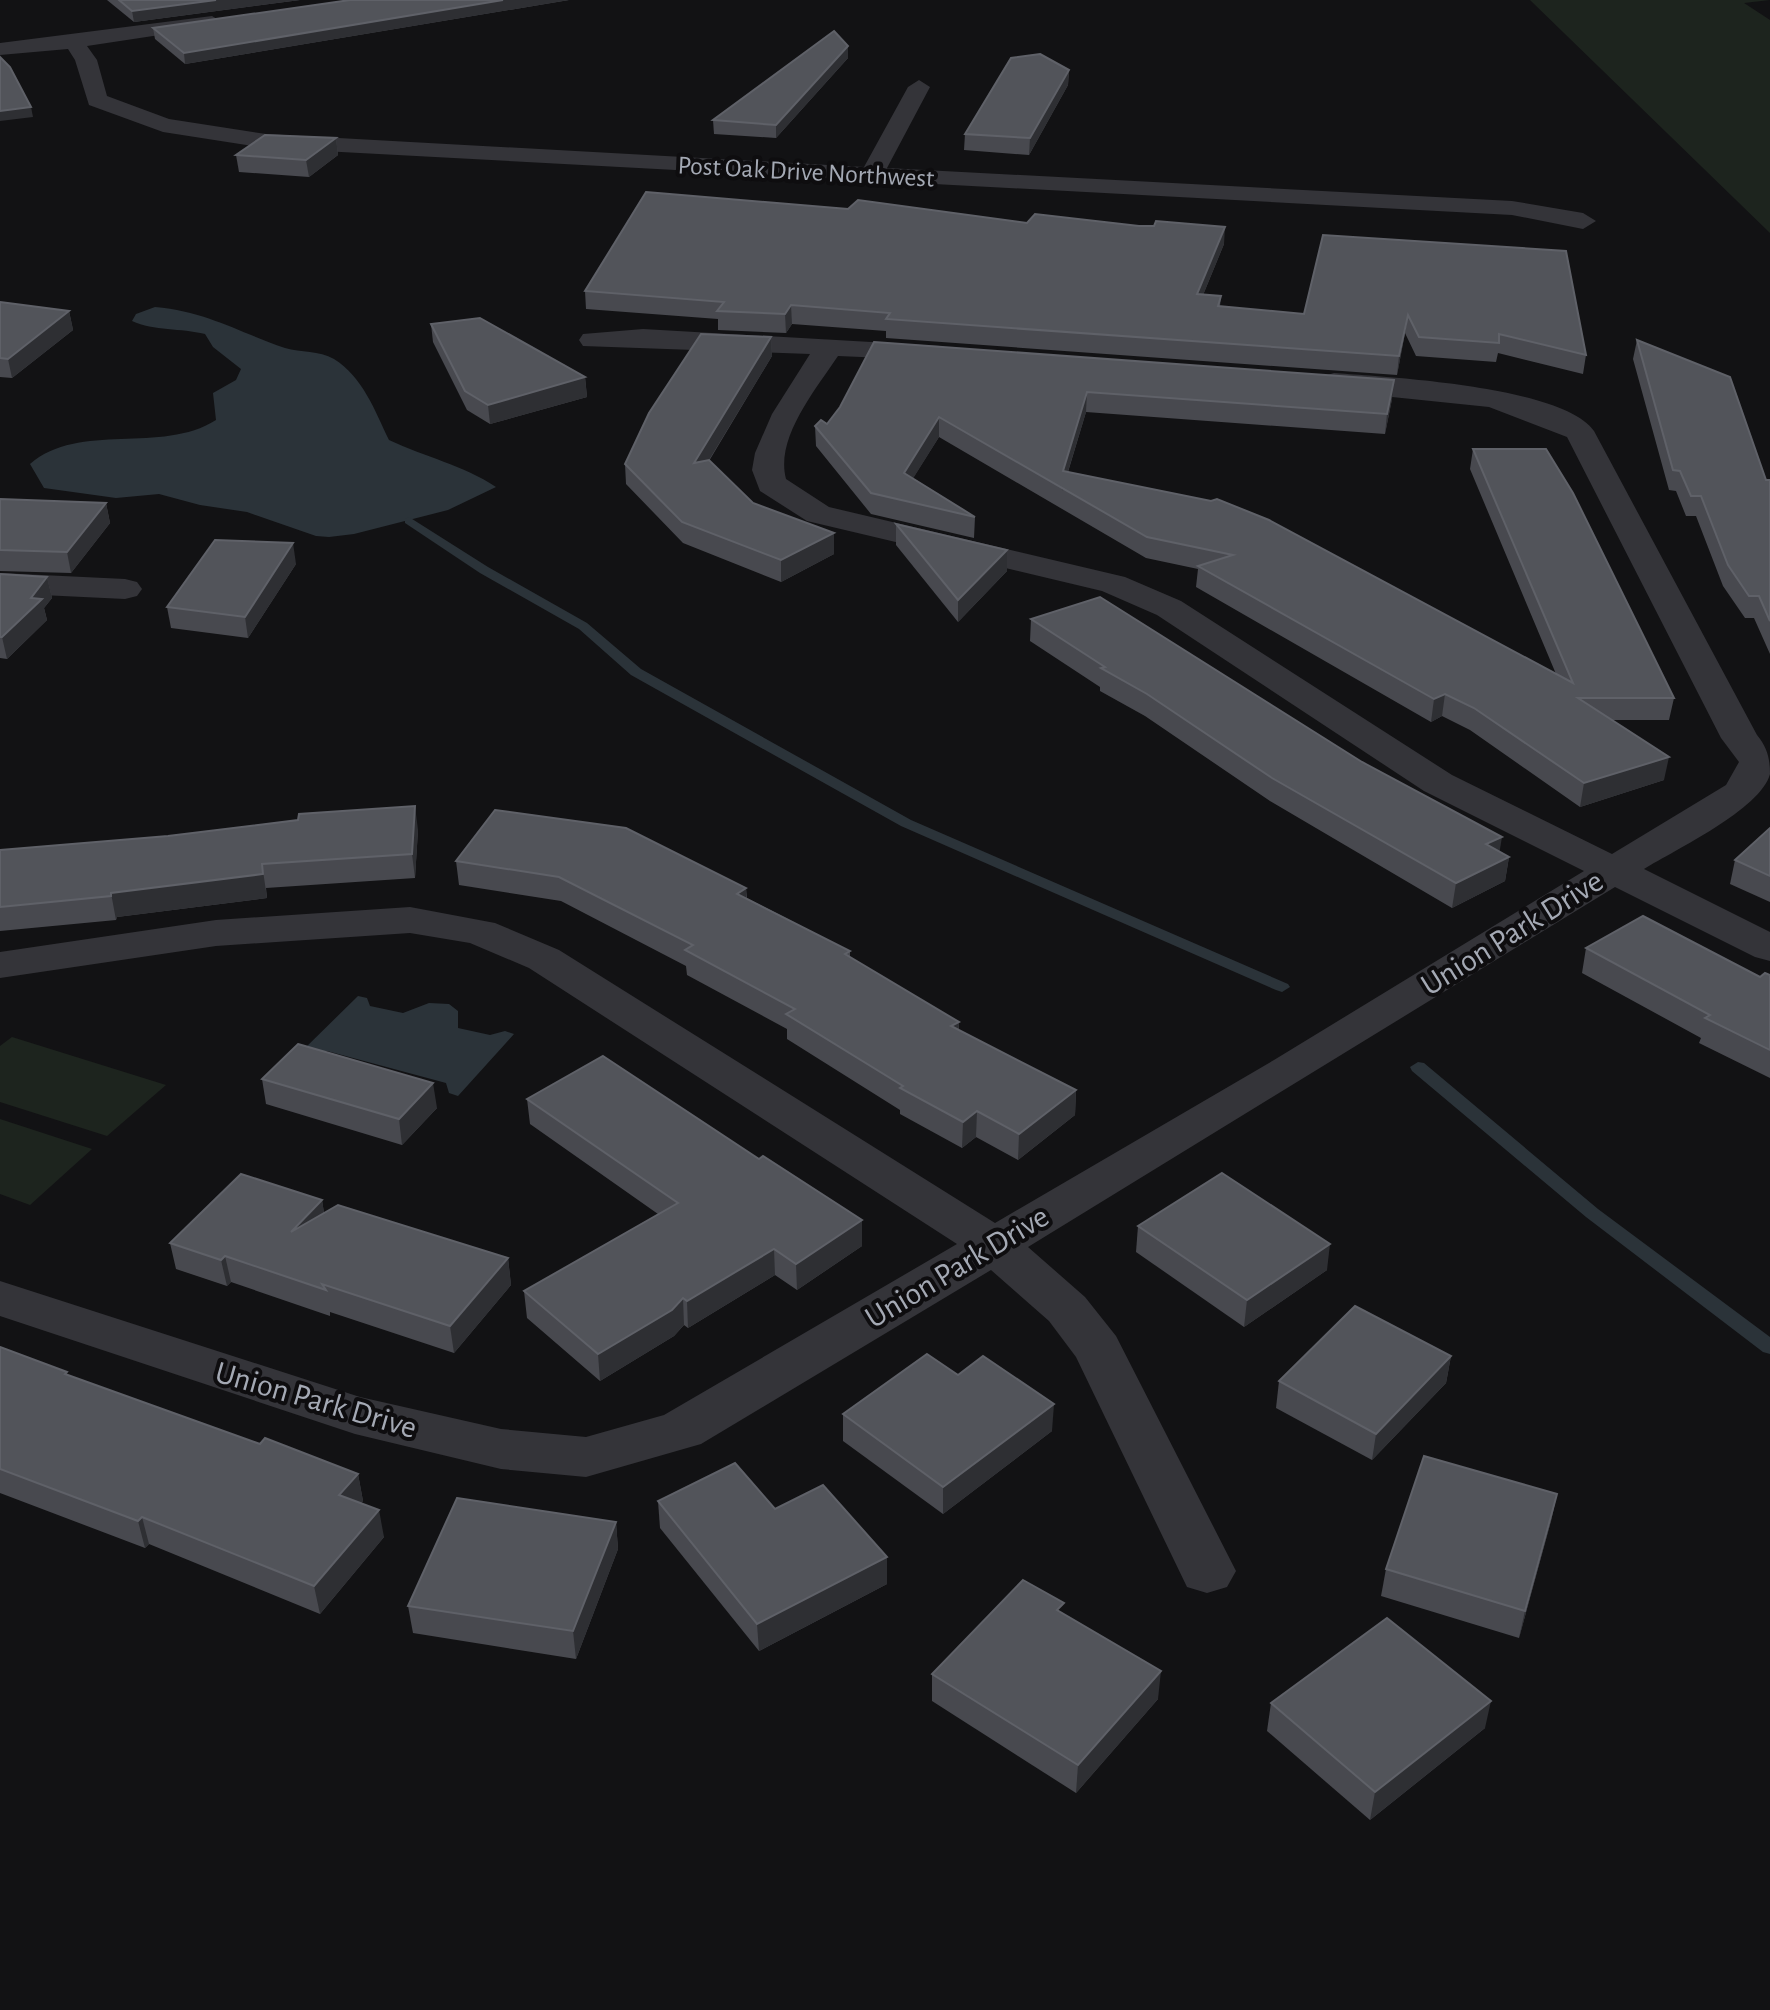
<svg xmlns="http://www.w3.org/2000/svg" width="1770" height="2010" font-family="'Alegreya Sans',sans-serif">
  <rect width="100%" height="100%" fill="#121214"/>
  <g fill="#1d241e">
    <polygon points="1530,0 1770,0 1744,3 1770,20 1770,233"/>
    <polygon points="12,1037 166,1085 107,1136 0,1102 0,1046"/>
    <polygon points="0,1119 92,1149 30,1205 0,1194"/>
  </g>
  <g fill="#2b3339">
    <path d="M155 307C208 312 238 332 285 348 301 353 319 350 334 359 363 377 375 411 389 440 425 457 463 465 496 487L448 510 354 534 329 537 316 536 247 512 200 505 159 494 116 498 44 488 30 464C80 421 161 455 216 420L213 393 236 380 241 369 213 347 205 334C181 328 154 331 132 321L136 314Z"/>
    <polygon points="358,996 367,998 370,1006 403,1013 429,1003 449,1004 458,1011 458,1028 490,1035 505,1031 514,1034 458,1096 449,1093 446,1083 327,1051 309,1055 301,1052"/>
  </g>
  <g fill="none" stroke-linecap="round" stroke-linejoin="round">
    <g fill="#2b3339" fill-rule="evenodd">
      <polygon points="409,517 488,567 587,623 641,669 911,820 1288,984 1290,987 1282,992 1276,990 901,826 631,675 579,629 480,573 405,523 405,519"/>
      <polygon points="1418,1062 1424,1063 1598,1209 1770,1337 1770,1354 1763,1352 1586,1217 1412,1071 1410,1067"/>
    </g>
    <g fill="#343439" fill-rule="evenodd">
      <polygon points="212,16 222,22 219,26 87,46 97,60 107,96 169,119 266,134 864,167 908,87 919,80 930,87 887,168 1512,201 1583,213 1596,221 1583,229 1512,215 266,148 163,132 89,105 75,60 68,49 0,55 0,43"/>
      <path d="M643 329 941 346 945 352 941 358 931 360 838 356C816 389 775 438 786 479L829 507 1125 577 1181 601 1452 775 1612 854 1726 785 1739 762 1721 738 1567 437 1489 407 1334 391 1324 388 1319 382 1324 376 1334 373C1387 377 1563 386 1594 431L1757 735C1767 747 1770 758 1770 774 1761 809 1675 850 1644 869L1770 932V961L1755 957 1615 887 1028 1247 1085 1297 1116 1336 1236 1571 1227 1587 1207 1593 1187 1587 1076 1357 1049 1321 991 1270 701 1444 586 1477 501 1469 355 1434 0 1316V1281L360 1397 501 1429 586 1437 664 1415 957 1244 529 968 470 943 410 933 216 946 0 978V952L216 920 410 907 495 923 559 950 995 1223 1274 1060 1584 871 1424 791 1157 615 1102 591 807 521 760 491 752 470 755 453 772 414 810 354 583 346 579 340 583 334Z"/>
      <polygon points="0,573 125,579 137,582 142,589 137,596 125,599 0,593"/>
    </g>
  </g>
  <g fill="#48494f">
    <polygon points="107,0 300,0 134,22"/>
    <polygon points="350,0 569,0 185,64 155,39 153,28"/>
    <polygon points="848,46 848,58 776,138 714,134 713,120"/>
    <polygon points="1069,70 1068,85 1029,155 964,150 965,134"/>
    <polygon points="336,138 338,155 309,177 239,172 236,155"/>
    <polygon points="1027,223 1224,244 1203,295 1221,296 1220,306 1304,314 1323,235 1586,355 1583,374 1498,353 1496,362 1416,356 1405,333 1397,375 886,338 886,331 792,324 786,333 718,330 718,319 586,309 585,291"/>
    <polygon points="0,302 69,311 73,330 12,378 0,377"/>
    <polygon points="431,324 585,377 587,397 490,424 467,410 433,342"/>
    <polygon points="771,337 772,356 709,461 753,503 834,533 834,554 781,582 683,543 626,484 625,464"/>
    <polygon points="1637,340 1766,480 1770,480 1770,654 1754,618 1745,618 1723,586 1696,516 1686,516 1676,491 1669,490 1633,359"/>
    <polygon points="874,342 1392,399 1385,434 1086,412 1068,472 1556,674 1470,469 1473,449 1674,698 1669,720 1613,720 1664,780 1580,807 1470,730 1442,716 1431,722 1196,587 1198,569 1146,558 939,437 913,478 975,517 974,538 871,514 816,446 815,426 827,424 840,407"/>
    <polygon points="0,499 106,503 110,523 71,573 0,571"/>
    <polygon points="896,524 1007,550 1007,571 958,622 896,545"/>
    <polygon points="296,564 248,638 171,628 167,607"/>
    <polygon points="0,574 47,577 52,598 44,608 47,620 7,659 0,658"/>
    <polygon points="1031,619 1509,857 1505,881 1452,908 1270,801 1145,716 1100,691 1100,687 1030,641"/>
    <polygon points="1770,828 1770,902 1730,884 1735,860"/>
    <polygon points="418,830 415,878 266,888 267,898 117,917 116,920 0,931 0,850"/>
    <polygon points="456,861 746,888 747,898 850,951 850,957 959,1022 959,1030 1076,1090 1075,1115 1018,1160 976,1137 962,1148 900,1114 900,1110 787,1039 787,1029 687,975 686,966 561,901 459,885"/>
    <polygon points="1586,948 1760,977 1770,975 1770,1078 1699,1043 1701,1038 1582,973"/>
    <polygon points="262,1079 437,1108 402,1145 266,1104"/>
    <polygon points="527,1099 759,1159 862,1220 862,1246 797,1290 775,1275 688,1328 684,1325 674,1336 600,1381 527,1318 524,1291 658,1214 530,1124"/>
    <polygon points="322,1200 324,1213 508,1258 511,1285 454,1353 330,1312 330,1316 231,1282 227,1286 176,1269 170,1243"/>
    <polygon points="1138,1226 1327,1270 1244,1327 1136,1252"/>
    <polygon points="0,1347 68,1375 260,1444 358,1474 363,1501 361,1503 384,1537 320,1614 149,1544 145,1548 0,1493"/>
    <polygon points="1451,1356 1446,1383 1372,1460 1276,1408 1279,1381"/>
    <polygon points="958,1375 1052,1431 943,1514 843,1441 843,1414"/>
    <polygon points="1557,1494 1551,1521 1519,1638 1381,1596 1386,1569"/>
    <polygon points="658,1501 887,1557 887,1584 759,1651 660,1528"/>
    <polygon points="616,1522 618,1549 576,1659 413,1633 408,1606"/>
    <polygon points="1063,1613 1158,1699 1076,1793 932,1701 932,1674"/>
    <polygon points="1271,1703 1485,1728 1370,1820 1267,1731"/>
  </g>
  <g fill="#2e2f33">
    <polygon points="216,0 300,0 134,22 132,11"/>
    <polygon points="503,0 569,0 185,64 184,53"/>
    <polygon points="848,46 848,58 776,138 776,125"/>
    <polygon points="1069,70 1068,85 1029,155 1030,138"/>
    <polygon points="31,107 33,117 0,121 0,111"/>
    <polygon points="336,138 338,155 309,177 306,160"/>
    <polygon points="1225,227 1224,244 1196,312 1197,294"/>
    <polygon points="791,305 792,324 786,333 785,314"/>
    <polygon points="69,311 73,330 12,378 8,359"/>
    <polygon points="1408,315 1405,333 1397,375 1399,356"/>
    <polygon points="771,337 772,356 695,483 694,463"/>
    <polygon points="585,377 587,397 490,424 488,405"/>
    <polygon points="1394,380 1392,399 1385,434 1387,414"/>
    <polygon points="1087,392 1086,412 1062,491 1063,471"/>
    <polygon points="939,417 939,437 904,493 904,473"/>
    <polygon points="106,503 110,523 71,573 67,552"/>
    <polygon points="834,533 834,554 781,582 781,560"/>
    <polygon points="293,543 296,564 248,638 245,617"/>
    <polygon points="1007,550 1007,571 958,622 958,600"/>
    <polygon points="47,577 52,598 44,608 47,620 7,659 2,637"/>
    <polygon points="1445,694 1442,716 1431,722 1434,699"/>
    <polygon points="1669,757 1664,780 1580,807 1584,783"/>
    <polygon points="415,806 418,830 415,878 412,854"/>
    <polygon points="1502,837 1498,861 1486,844"/>
    <polygon points="1509,857 1505,881 1452,908 1456,883"/>
    <polygon points="262,864 267,898 117,917 116,920 111,893"/>
    <polygon points="746,888 747,912 737,894"/>
    <polygon points="959,1022 958,1047 951,1026"/>
    <polygon points="433,1083 437,1108 402,1145 399,1119"/>
    <polygon points="1076,1090 1075,1115 1018,1160 1019,1134"/>
    <polygon points="977,1111 976,1137 962,1148 963,1122"/>
    <polygon points="322,1200 326,1226 291,1232"/>
    <polygon points="862,1220 862,1246 797,1290 796,1264"/>
    <polygon points="1330,1244 1327,1270 1244,1327 1247,1300"/>
    <polygon points="774,1249 775,1275 688,1328 687,1301"/>
    <polygon points="225,1256 231,1282 227,1286 221,1260"/>
    <polygon points="508,1258 511,1285 454,1353 450,1326"/>
    <polygon points="683,1298 684,1325 674,1336 600,1381 598,1354"/>
    <polygon points="1451,1356 1446,1383 1372,1460 1376,1434"/>
    <polygon points="1054,1404 1052,1431 943,1514 943,1487"/>
    <polygon points="358,1474 363,1501 344,1522 339,1495"/>
    <polygon points="1557,1494 1551,1521 1519,1638 1525,1611"/>
    <polygon points="379,1510 384,1537 320,1614 314,1586"/>
    <polygon points="142,1517 149,1544 145,1548 138,1521"/>
    <polygon points="616,1522 618,1549 576,1659 573,1631"/>
    <polygon points="887,1557 887,1584 759,1651 757,1624"/>
    <polygon points="1161,1671 1158,1699 1076,1793 1078,1765"/>
    <polygon points="1491,1701 1485,1728 1370,1820 1375,1792"/>
  </g>
  <g fill="#52545a" stroke="#5f6168" stroke-width="2">
    <polygon points="119,0 216,0 132,11"/>
    <polygon points="350,0 503,0 184,53 153,28"/>
    <polygon points="834,31 848,46 776,125 713,120"/>
    <polygon points="1040,54 1069,70 1030,138 965,134 1011,58"/>
    <polygon points="0,57 10,67 31,107 0,111"/>
    <polygon points="265,135 336,138 306,160 236,155"/>
    <polygon points="646,192 848,209 858,200 1027,223 1035,214 1139,226 1154,226 1156,221 1225,227 1197,294 1221,296 1218,306 1304,314 1323,235 1566,251 1586,355 1499,334 1499,343 1419,337 1408,315 1399,356 886,319 890,313 791,305 785,314 717,311 724,302 585,291"/>
    <polygon points="0,302 69,311 8,359 0,358"/>
    <polygon points="480,318 585,377 488,405 465,391 431,324"/>
    <polygon points="701,334 771,337 694,463 709,460 753,503 834,533 781,560 682,522 625,464 649,413"/>
    <polygon points="1637,340 1730,377 1766,480 1770,480 1770,621 1759,596 1749,596 1728,565 1701,496 1691,496 1680,471 1673,470"/>
    <polygon points="874,342 1394,380 1387,414 1087,392 1063,471 1211,501 1217,499 1269,520 1573,683 1473,449 1546,449 1573,493 1674,698 1578,698 1669,757 1584,783 1474,708 1445,694 1434,699 1198,566 1233,555 1147,537 939,417 904,473 975,517 871,493 815,426 821,420 827,424 840,407"/>
    <polygon points="0,499 106,503 67,552 0,550"/>
    <polygon points="896,524 1007,550 958,600"/>
    <polygon points="215,540 293,543 245,617 167,607"/>
    <polygon points="0,574 47,577 31,598 42,599 2,637 0,637"/>
    <polygon points="1100,597 1362,762 1502,837 1486,844 1509,857 1456,883 1272,778 1147,694 1101,668 1105,667 1031,619"/>
    <polygon points="415,806 412,854 262,864 263,874 111,893 111,896 0,907 0,850 168,836 298,820 299,814"/>
    <polygon points="495,810 626,828 746,888 737,894 850,951 845,954 959,1022 951,1026 1076,1090 1019,1134 977,1111 963,1122 900,1088 903,1086 786,1014 795,1009 685,950 693,945 559,877 456,861"/>
    <polygon points="1770,828 1770,876 1735,860"/>
    <polygon points="1643,916 1760,977 1765,973 1770,975 1770,1050 1705,1018 1710,1015 1586,948"/>
    <polygon points="298,1044 433,1083 399,1119 262,1079"/>
    <polygon points="603,1056 759,1159 763,1156 862,1220 796,1264 774,1249 687,1301 683,1298 672,1310 598,1354 524,1291 678,1203 527,1099"/>
    <polygon points="1222,1173 1330,1244 1247,1300 1138,1226"/>
    <polygon points="241,1174 322,1200 291,1232 338,1205 508,1258 450,1326 322,1284 326,1290 225,1256 221,1260 170,1243"/>
    <polygon points="1355,1306 1451,1356 1376,1434 1279,1381"/>
    <polygon points="0,1347 67,1372 65,1374 260,1444 265,1438 358,1474 339,1495 379,1510 314,1586 142,1517 138,1521 0,1469"/>
    <polygon points="927,1354 958,1375 983,1356 1054,1404 943,1487 843,1414"/>
    <polygon points="1424,1456 1557,1494 1525,1611 1386,1569"/>
    <polygon points="735,1463 775,1509 823,1485 887,1557 757,1624 658,1501"/>
    <polygon points="457,1498 616,1522 573,1631 408,1606"/>
    <polygon points="1023,1580 1064,1603 1057,1610 1161,1671 1078,1765 932,1674"/>
    <polygon points="1387,1618 1491,1701 1375,1792 1271,1703"/>
  </g>
  <g text-anchor="middle" dominant-baseline="central" stroke-width="8" stroke-linejoin="round" paint-order="stroke">
    <g font-size="26" fill="#a4a9b4" stroke="#0e0d0f">
      <text transform="translate(806 172) rotate(3)">Post Oak Drive Northwest</text>
    </g>
    <g font-size="32" fill="#a4a9b4" stroke="#0e0d0f">
      <text transform="translate(1512 933) rotate(-32)">Union Park Drive</text>
      <text transform="translate(957 1267) rotate(-31)">Union Park Drive</text>
      <text transform="translate(316 1400) rotate(16)">Union Park Drive</text>
    </g>
  </g>
</svg>
